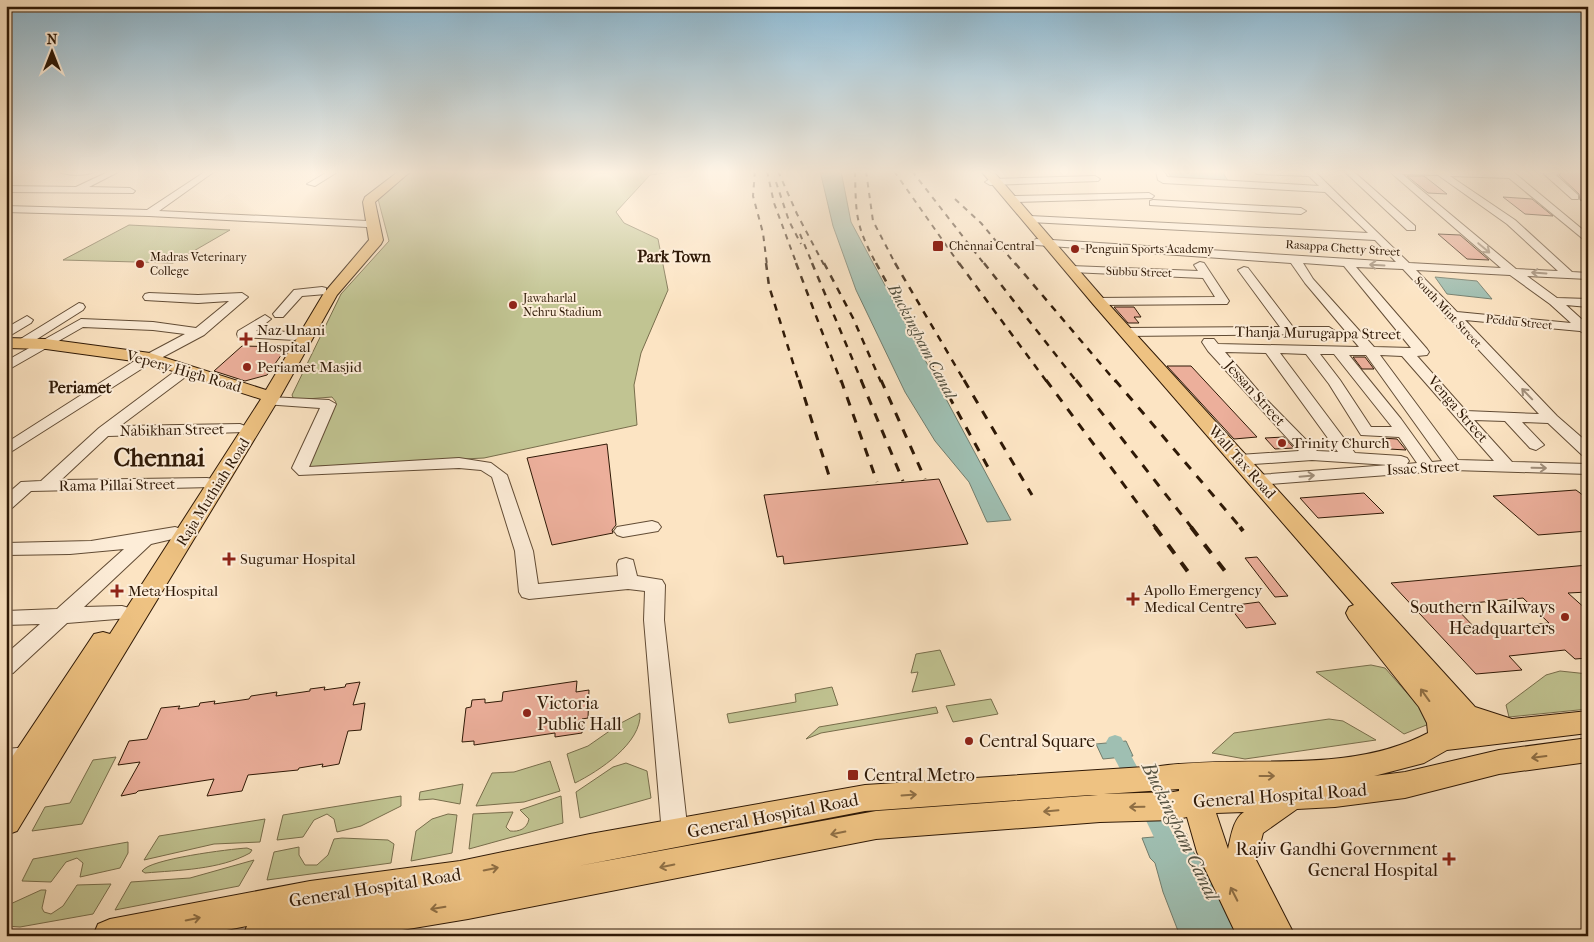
<svg xmlns="http://www.w3.org/2000/svg" width="1594" height="942" font-family="'IM FELL French Canon',serif">
  <rect width="100%" height="100%" fill="#fce4c3"/>
  <filter id="stains"><feTurbulence type="fractalNoise" baseFrequency=".004" numOctaves="4"/><feColorMatrix values="0 0 0 0 .2 0 0 0 0 .09 0 0 0 0 .02 0 0 0 .5 -.17"/></filter>
  <radialGradient id="worn" r=".72"><stop offset=".6" stop-color="#630" stop-opacity="0"/><stop offset="1" stop-color="#630" stop-opacity=".3"/></radialGradient>
  <g fill="#c1c492" stroke="#786e4c">
    <polygon points="412,171 679,171 650,175 616,212 624,223 658,239 668,290 641,353 634,385 637,425 484,458 305,467 336,402 332,397 294,400 292,395 341,294 389,241 378,199"/>
    <polygon points="129,225 230,230 173,263 63,260"/>
    <polygon points="940,650 955,685 912,692 918,672 911,673 916,654"/>
    <polygon points="1371,665 1385,668 1428,717 1429,724 1404,734 1316,672"/>
    <polygon points="1560,671 1588,674 1588,709 1509,717 1506,705 1546,675"/>
    <polygon points="832,687 838,705 729,723 727,714 796,702 795,694"/>
    <polygon points="991,699 998,714 953,722 946,706"/>
    <polygon points="936,707 938,713 821,733 806,739 819,727"/>
    <path d="M640 713C642 743 599 771 575 783L567 754 588 746 621 723Z"/>
    <polygon points="1329,719 1343,721 1376,740 1245,759 1212,753 1234,733"/>
    <polygon points="116,757 82,824 32,831 45,807 70,803 93,760"/>
    <polygon points="550,761 560,791 524,802 476,806 492,773 514,772"/>
    <polygon points="626,763 647,771 651,798 580,818 576,792 613,767"/>
    <polygon points="463,784 460,804 433,799 419,800 420,792"/>
    <polygon points="401,796 401,806 361,826 337,832 334,819 327,814 314,820 303,837 277,840 283,815"/>
    <path d="M561 796 563 823 469 849 473 814 513 812 506 827 510 831C519 832 527 829 529 819L520 810Z"/>
    <polygon points="448,814 457,815 452,853 411,861 416,831 432,819"/>
    <polygon points="265,819 260,842 214,844 144,860 159,836"/>
    <polygon points="342,838 388,840 394,844 391,863 267,880 274,852 299,847 299,855 305,865 317,865 328,855 334,839"/>
    <polygon points="128,842 128,853 120,868 80,877 83,863 77,858 66,862 51,882 22,881 33,859"/>
    <path d="M247 848 252 850 250 853C219 870 179 870 145 873L142 871C149 859 230 849 247 848Z"/>
    <polygon points="254,860 239,886 115,910 131,882 190,878"/>
    <polygon points="111,884 93,914 20,927 6,926 6,906 41,890 46,890 42,908 44,912 51,914 63,906 77,885"/>
  </g>
  <g fill="#9fbfb2" stroke="#727d6d">
    <polygon points="820,171 841,171 851,222 1011,520 987,522 969,482 935,441 905,392 856,290 833,226"/>
    <polygon points="1168,171 1222,171 1228,181 1171,178"/>
    <polygon points="1435,277 1477,281 1492,299 1447,294"/>
    <polygon points="1126,741 1133,756 1103,759 1096,744"/>
    <polygon points="1187,834 1188,844 1201,863 1238,936 1180,936 1163,892 1155,863 1150,858 1142,838"/>
  </g>
  <g fill="none" stroke-linecap="round" stroke-linejoin="round">
    <g fill="#9fbfb2" fill-rule="evenodd">
      <polygon points="1115,735 1121,737 1142,776 1145,782 1142,788 1136,790 1130,788 1106,742 1109,737"/>
      <polygon points="1148,798 1155,800 1178,844 1181,851 1178,858 1171,860 1164,858 1139,806 1141,800"/>
    </g>
  </g>
  <g fill="#ecaf9b" stroke="#2f1906" fill-rule="evenodd">
    <polygon points="1559,170 1575,170 1588,179 1588,201 1580,200 1579,194 1559,175 1561,173"/>
    <polygon points="1407,176 1424,176 1447,194 1428,193"/>
    <polygon points="1503,197 1532,199 1553,216 1525,214"/>
    <polygon points="1438,234 1460,235 1489,260 1467,259"/>
    <polygon points="1114,307 1134,307 1141,317 1134,317 1139,323 1128,323"/>
    <polygon points="242,346 287,347 267,375 245,381 214,371"/>
    <polygon points="1353,357 1365,357 1374,369 1362,369"/>
    <polygon points="1167,366 1191,366 1257,437 1234,439"/>
    <polygon points="1284,437 1294,448 1275,449 1265,438"/>
    <polygon points="1382,438 1397,439 1406,450 1389,449"/>
    <polygon points="607,444 616,525 612,530 613,533 552,545 527,458"/>
    <polygon points="939,479 968,544 784,564 783,556 777,557 764,495"/>
    <polygon points="1576,490 1588,499 1588,531 1538,535 1493,496"/>
    <polygon points="1364,493 1384,513 1318,518 1300,498"/>
    <polygon points="1257,557 1288,596 1275,597 1245,558"/>
    <path d="M1588 565V592L1568 593 1588 611V658L1575 659 1565 650 1509 656 1522 670 1476 674 1391 583ZM1523 598 1549 623 1477 630 1453 605Z"/>
    <polygon points="1259,602 1276,624 1246,628 1229,606"/>
    <polygon points="577,681 576,692 589,690 588,718 582,719 582,733 555,737 555,733 474,745 474,741 462,742 466,708 471,707 472,700 485,699 485,703 502,701 503,692"/>
    <polygon points="360,682 353,705 365,703 361,730 348,731 339,764 322,767 323,764 299,768 298,770 248,775 242,791 207,796 214,779 138,791 136,793 121,796 140,762 118,765 129,741 147,739 161,708 180,706 178,709 199,706 200,703 215,701 214,704 249,699 251,696 277,692 276,696 310,691 310,689 325,687 324,690 345,687 346,684"/>
  </g>
  <g fill="none" stroke-linecap="round" stroke-linejoin="round">
    <defs>
      <g id="minor">
        <path d="M58 171H96C89 176 65 176 58 171Z"/>
        <polygon points="110,171 120,171 89,187 130,188 135,191 133,193 6,192 6,186 76,187"/>
        <polygon points="206,171 215,171 159,211 367,221 372,224 367,227 149,216 6,212 6,206 147,210"/>
        <polygon points="329,171 339,171 315,186 307,184"/>
        <path d="M1156 171H1164L1167 177 1319 186 1309 176 1257 174 1253 171H1314L1409 263 1501 268 1389 171H1512L1588 234V243L1509 178 1450 176 1515 220 1572 272 1588 273V279L1527 276 1557 298 1588 299V307L1566 305 1588 325V336L1580 331 1465 320 1557 416 1588 443V457L1582 455 1548 423 1522 422 1544 445 1536 450 1530 448 1505 421 1474 420 1512 462 1588 464V474L1453 470 1258 485 1252 484 1250 480 1252 476 1258 475 1389 465 1312 460 1239 465 1231 460 1239 455 1299 451 1208 351 1202 342 1204 339H1214L1218 344 1359 347 1305 283 1291 263 1036 245 1031 242 1036 239 1396 262 1375 240 1030 222 1025 219 1030 216 1368 233 1325 192 1163 183 1158 180ZM1402 174 1438 175 1507 224 1558 271 1516 269ZM1303 263 1344 266 1411 348 1374 347 1313 279ZM1356 267 1403 269 1445 314 1446 318H1449L1539 414 1466 411 1417 356 1427 355 1429 352 1427 349ZM1416 270 1510 275 1550 304 1571 323 1457 312ZM1225 352 1266 353 1338 452 1317 451 1261 394ZM1280 353 1306 354 1329 384 1361 435 1399 437 1417 463 1407 464 1409 461 1407 458 1401 456 1355 453ZM1320 354H1334L1392 427H1371L1340 380ZM1349 355H1366L1442 461 1432 462 1401 419ZM1380 355 1402 356 1494 461 1458 460Z"/>
        <polygon points="1344,171 1353,171 1415,226 1415,230 1407,230"/>
        <polygon points="1544,171 1557,171 1559,173 1556,175 1578,195 1578,199 1572,199 1544,174"/>
        <polygon points="1095,176 1100,179 1098,181 990,185 985,182 990,179"/>
        <polygon points="1149,193 1154,196 1152,198 1013,202 1008,199 1013,196"/>
        <polygon points="1153,200 1301,208 1306,211 1301,214 1150,205 1150,201"/>
        <polygon points="1200,262 1204,263 1229,301 1227,304 1098,305 1094,304 1092,301 1094,298 1215,297 1203,278 1071,272 1065,269 1071,266 1198,271 1194,265"/>
        <polygon points="1244,267 1248,268 1293,327 1329,327 1335,331 1334,334 1126,336 1120,332 1126,328 1280,327 1238,270"/>
        <polygon points="322,287 326,288 326,294 302,296 283,317 275,317 273,314 294,290"/>
        <polygon points="149,293 198,295 242,293 248,297 204,335 146,366 6,455 6,443 136,360 185,334 153,330 83,327 6,371 6,361 81,319 153,322 196,328 229,301 198,303 145,300 143,297 145,294"/>
        <polygon points="79,303 83,304 85,307 83,310 26,346 21,347 14,343"/>
        <polygon points="265,315 271,319 256,331 295,332 301,336 295,340 238,337 237,334 238,331"/>
        <polygon points="27,316 33,320 31,323 6,338 6,328"/>
        <polygon points="179,371 186,375 184,378 120,426 240,424 245,426 248,429 245,432 108,436 61,480 207,478 213,479 215,483 213,487 31,491 12,508 6,509 6,495 21,482 41,481 99,428 174,372"/>
        <polygon points="269,397 329,400 336,404 309,467 459,458 491,463 507,475 533,551 538,584 618,576 617,564 619,560 626,558 633,560 637,576 662,580 665,585 664,620 688,834 684,842 675,846 666,842 662,834 644,620 645,591 628,589 529,599 522,597 519,592 515,551 492,477 481,470 459,468 299,475 292,468 320,408 264,404 262,401"/>
        <polygon points="652,521 658,523 661,527 658,531 623,537 617,535 614,531 617,527"/>
        <polygon points="175,527 181,529 184,533 181,537 151,544 84,607 122,606 129,608 132,613 129,618 67,623 13,673 6,675 6,654 40,624 6,625 6,611 57,609 124,549 70,554 6,555 6,543 91,541"/>
        <polygon points="28,747 36,750 40,757 36,764 6,769 6,749"/>
      </g>
      <g id="major">
        <polygon points="399,171 411,171 375,202 383,240 381,244 337,295 280,397 17,831 6,835 6,766 94,634 103,632 110,634 261,399 148,363 46,349 6,348 6,338 46,339 150,353 266,390 324,293 369,240 363,202 365,197"/>
        <path d="M981 171H993L1103 298 1475 707 1512 719 1588 711V733L1447 750 1424 763 1374 776 1405 772 1499 750 1588 738V762L1499 774 1405 798 1335 807 1297 809 1263 833 1256 860 1295 936H1237L1197 852 1187 817 1173 820 1100 822 876 839 468 919 366 936H243L247 926 196 936H93L98 924 110 919 310 881 460 861 590 834 865 785 1160 766C1248 754 1346 776 1428 733L1427 723 1419 707 1349 619 1346 613 1349 607 1354 605 1093 304ZM1179 789V791L1173 792 1104 794ZM1090 795H1098L876 811 578 866 865 811ZM1244 812C1233 819 1231 837 1228 849L1216 813Z"/>
        <polygon points="1581,171 1588,171 1588,174 1583,173"/>
      </g>
    </defs>
    <use href="#minor" stroke="#624c35" stroke-width="2"/>
    <use href="#major" stroke="#2f1906" stroke-width="2"/>
    <use href="#minor" fill="#fdedd8" fill-rule="evenodd"/>
    <use href="#major" fill="#eec282" fill-rule="evenodd"/>
    <g stroke="#2f1906" stroke-width="2" stroke-dasharray="5.5 5.5" stroke-linecap="butt">
      <polyline points="755,171 753,196 763,233 767,265"/>
      <polyline points="767,171 774,203 797,265"/>
      <polyline points="778,171 797,214 824,265"/>
      <path d="M855 171C856 215 855 225 877 265"/>
      <polyline points="866,171 873,221 896,265"/>
      <polyline points="894,171 960,265"/>
      <polyline points="912,171 985,265"/>
      <polyline points="776,182 789,221 801,244"/>
      <polyline points="955,199 981,223 1016,265"/>
      <polyline points="800,234 813,265"/>
    </g>
    <g stroke="#2f1906" stroke-width="2.5" stroke-dasharray="7 7" stroke-linecap="butt">
      <polyline points="766,263 769,286 799,382"/>
      <polyline points="796,263 841,382"/>
      <polyline points="812,263 862,382"/>
      <polyline points="824,263 853,318 881,382"/>
      <polyline points="876,263 941,382"/>
      <polyline points="895,263 965,382"/>
      <polyline points="959,263 1047,382"/>
      <polyline points="984,263 1077,382"/>
      <polyline points="1015,263 1116,382"/>
    </g>
    <g stroke="#2f1906" stroke-width="3" stroke-dasharray="9 9" stroke-linecap="butt">
      <polyline points="799,380 831,482"/>
      <polyline points="841,380 877,482"/>
      <polyline points="861,380 903,481"/>
      <polyline points="881,380 925,479"/>
      <polyline points="940,380 989,469"/>
      <polyline points="964,380 1032,495"/>
      <polyline points="1046,380 1156,528"/>
      <polyline points="1076,380 1192,528"/>
      <polyline points="1115,380 1241,528"/>
    </g>
    <g stroke="#2f1906" stroke-width="4" stroke-dasharray="11 11" stroke-linecap="butt">
      <polyline points="1155,527 1194,580"/>
      <polyline points="1191,527 1228,575"/>
      <polyline points="1240,527 1243,531"/>
    </g>
  </g>
  <defs><path id="oneway-shaft" d="M-6 0H5M1.5-3L5.5 0L1.5 3" fill="none" stroke-width="1.6" stroke-linecap="round" stroke-linejoin="round" transform="scale(1.25)"/></defs>
  <g stroke="#a08e7a">
    <use href="#oneway-shaft" transform="translate(1484 248) rotate(40)"/>
    <use href="#oneway-shaft" transform="translate(1377 265) rotate(-177)"/>
    <use href="#oneway-shaft" transform="translate(1539 273) rotate(-176)"/>
    <use href="#oneway-shaft" transform="translate(1527 394) rotate(-134)"/>
    <use href="#oneway-shaft" transform="translate(1539 468) rotate(1)"/>
    <use href="#oneway-shaft" transform="translate(1307 476) rotate(-5)"/>
  </g>
  <g stroke="#8e6e44">
    <use href="#oneway-shaft" transform="translate(1425 695) rotate(-126)"/>
    <use href="#oneway-shaft" transform="translate(1539 757) rotate(173)"/>
    <use href="#oneway-shaft" transform="translate(1267 776)"/>
    <use href="#oneway-shaft" transform="translate(909 795) rotate(-4)"/>
    <use href="#oneway-shaft" transform="translate(1137 807) rotate(179)"/>
    <use href="#oneway-shaft" transform="translate(1051 811) rotate(175)"/>
    <use href="#oneway-shaft" transform="translate(838 833) rotate(169)"/>
    <use href="#oneway-shaft" transform="translate(667 866) rotate(168)"/>
    <use href="#oneway-shaft" transform="translate(491 869) rotate(-11)"/>
    <use href="#oneway-shaft" transform="translate(1234 894) rotate(-117)"/>
    <use href="#oneway-shaft" transform="translate(438 908) rotate(171)"/>
    <use href="#oneway-shaft" transform="translate(193 919) rotate(-11)"/>
  </g>
  <linearGradient id="sky" x2="0" y2="1"><stop stop-color="#8bb8d2"/><stop offset="0.57" stop-color="#fef3e4"/><stop offset="1" stop-color="#fef3e4" stop-opacity="0"/></linearGradient>
  <rect width="1594" height="302" fill="url(#sky)"/>
  <g fill="#8f2418" stroke="#fdedd8" stroke-width="2">
    <rect x="932" y="240" width="12" height="12" rx="2.5"/>
    <circle cx="1075" cy="249" r="5"/>
    <circle cx="140" cy="264" r="5"/>
    <circle cx="513" cy="305" r="5"/>
    <path d="M243.5 331.5h5v5h5v5h-5v5h-5v-5h-5v-5h5z"/>
    <circle cx="247" cy="367" r="5"/>
    <circle cx="1282" cy="443" r="5"/>
    <path d="M226.5 551.5h5v5h5v5h-5v5h-5v-5h-5v-5h5z"/>
    <path d="M114.5 583.5h5v5h5v5h-5v5h-5v-5h-5v-5h5z"/>
    <path d="M1130.5 591.5h5v5h5v5h-5v5h-5v-5h-5v-5h5z"/>
    <circle cx="1565" cy="617" r="5"/>
    <circle cx="527" cy="713" r="5"/>
    <circle cx="969" cy="741" r="5"/>
    <rect x="847" y="769" width="12" height="12" rx="2.5"/>
    <path d="M1446.5 851.5h5v5h5v5h-5v5h-5v-5h-5v-5h5z"/>
  </g>
  <g text-anchor="middle" dominant-baseline="central" stroke-width="4" stroke-linejoin="round" paint-order="stroke">
    <g font-size="12" fill="#2f1906" stroke="#fdedd8" text-anchor="start">
      <text x="949" y="246">Chennai Central</text>
      <text x="1085" y="249">Penguin Sports Academy</text>
      <text x="150" y="257">Madras Veterinary<tspan x="150" dy="14">College</tspan></text>
      <text x="523" y="298">Jawaharlal<tspan x="523" dy="14">Nehru Stadium</tspan></text>
    </g>
    <g font-size="12" fill="#2f1906" stroke="#fdedd8">
      <text transform="translate(1343 248) rotate(4)">Rasappa Chetty Street</text>
      <text transform="translate(1139 272) rotate(2)">Subbu Street</text>
      <text transform="translate(1448 312) rotate(47)">South Mint Street</text>
      <text transform="translate(1519 322) rotate(6)">Peddu Street</text>
    </g>
    <g font-size="15" fill="#2f1906" stroke="#fdedd8" text-anchor="start">
      <text x="257" y="330">Naz Unani<tspan x="257" dy="17">Hospital</tspan></text>
      <text x="257" y="367">Periamet Masjid</text>
      <text x="1292" y="443">Trinity Church</text>
      <text x="240" y="559">Sugumar Hospital</text>
      <text x="1144" y="590">Apollo Emergency<tspan x="1144" dy="17">Medical Centre</tspan></text>
      <text x="128" y="591">Meta Hospital</text>
    </g>
    <g font-size="15" fill="#2f1906" stroke="#fdedd8">
      <text transform="translate(1318 333) rotate(1)">Thanja Murugappa Street</text>
      <text transform="translate(184 371) rotate(16)">Vepery High Road</text>
      <text transform="translate(1255 393) rotate(48)">Jessan Street</text>
      <text transform="translate(1458 409) rotate(49)">Venga Street</text>
      <text transform="translate(172 430) rotate(-1)">Nabikhan Street</text>
      <text transform="translate(1242 462) rotate(48)">Wall Tax Road</text>
      <text transform="translate(1423 468) rotate(-3)">Issac Street</text>
      <text transform="translate(117 485) rotate(-1)">Rama Pillai Street</text>
      <text transform="translate(213 492) rotate(-58)">Raja Muthiah Road</text>
    </g>
    <g font-size="16" font-weight="bold" fill="#2f1906" stroke="#fdedd8">
      <text x="674" y="256">Park Town</text>
    </g>
    <g font-size="16" font-style="italic" fill="#565342" stroke="#fdedd8">
      <text transform="translate(922 341) rotate(62)">Buckingham Canal</text>
    </g>
    <g font-size="16" font-weight="bold" fill="#2f1906" stroke="#fdedd8">
      <text x="80" y="387">Periamet</text>
    </g>
    <g font-size="18" fill="#2f1906" stroke="#fdedd8" text-anchor="start">
      <text x="1555" y="607" text-anchor="end">Southern Railways<tspan x="1555" dy="21">Headquarters</tspan></text>
      <text x="537" y="703">Victoria<tspan x="537" dy="21">Public Hall</tspan></text>
      <text x="979" y="741">Central Square</text>
      <text x="864" y="775">Central Metro</text>
      <text x="1438" y="849" text-anchor="end">Rajiv Gandhi Government<tspan x="1438" dy="21">General Hospital</tspan></text>
    </g>
    <g font-size="18" fill="#2f1906" stroke="#fdedd8">
      <text transform="translate(1280 796) rotate(-4)">General Hospital Road</text>
      <text transform="translate(773 816) rotate(-11)">General Hospital Road</text>
      <text transform="translate(375 888) rotate(-9)">General Hospital Road</text>
    </g>
    <g font-size="19" font-style="italic" fill="#565342" stroke="#fdedd8">
      <text transform="translate(1180 831) rotate(64)">Buckingham Canal</text>
    </g>
    <g font-size="25" font-weight="bold" fill="#2f1906" stroke="#fdedd8">
      <text x="159" y="457">Chennai</text>
    </g>
  </g>
  <rect width="1594" height="942" fill="none" stroke="#fce4c3" stroke-width="25"/>
  <rect x="8" y="8" width="1579" height="927" fill="none" stroke="#2f1906" stroke-width="2.5"/>
  <rect x="12" y="12" width="1569" height="917" fill="none" stroke="#2f1906"/>
  <g transform="translate(52 52)" stroke="#fdedd8" stroke-width="4" paint-order="stroke">
  <path d="M0-4L9 19L0 12L-9 19Z" fill="#2f1906"/>
  <text y="-8" font-size="14" font-weight="bold" text-anchor="middle" fill="#2f1906">N</text>
  </g>
  <rect width="100%" height="100%" filter="url(#stains)"/>
  <rect width="100%" height="100%" fill="url(#worn)"/>
</svg>
